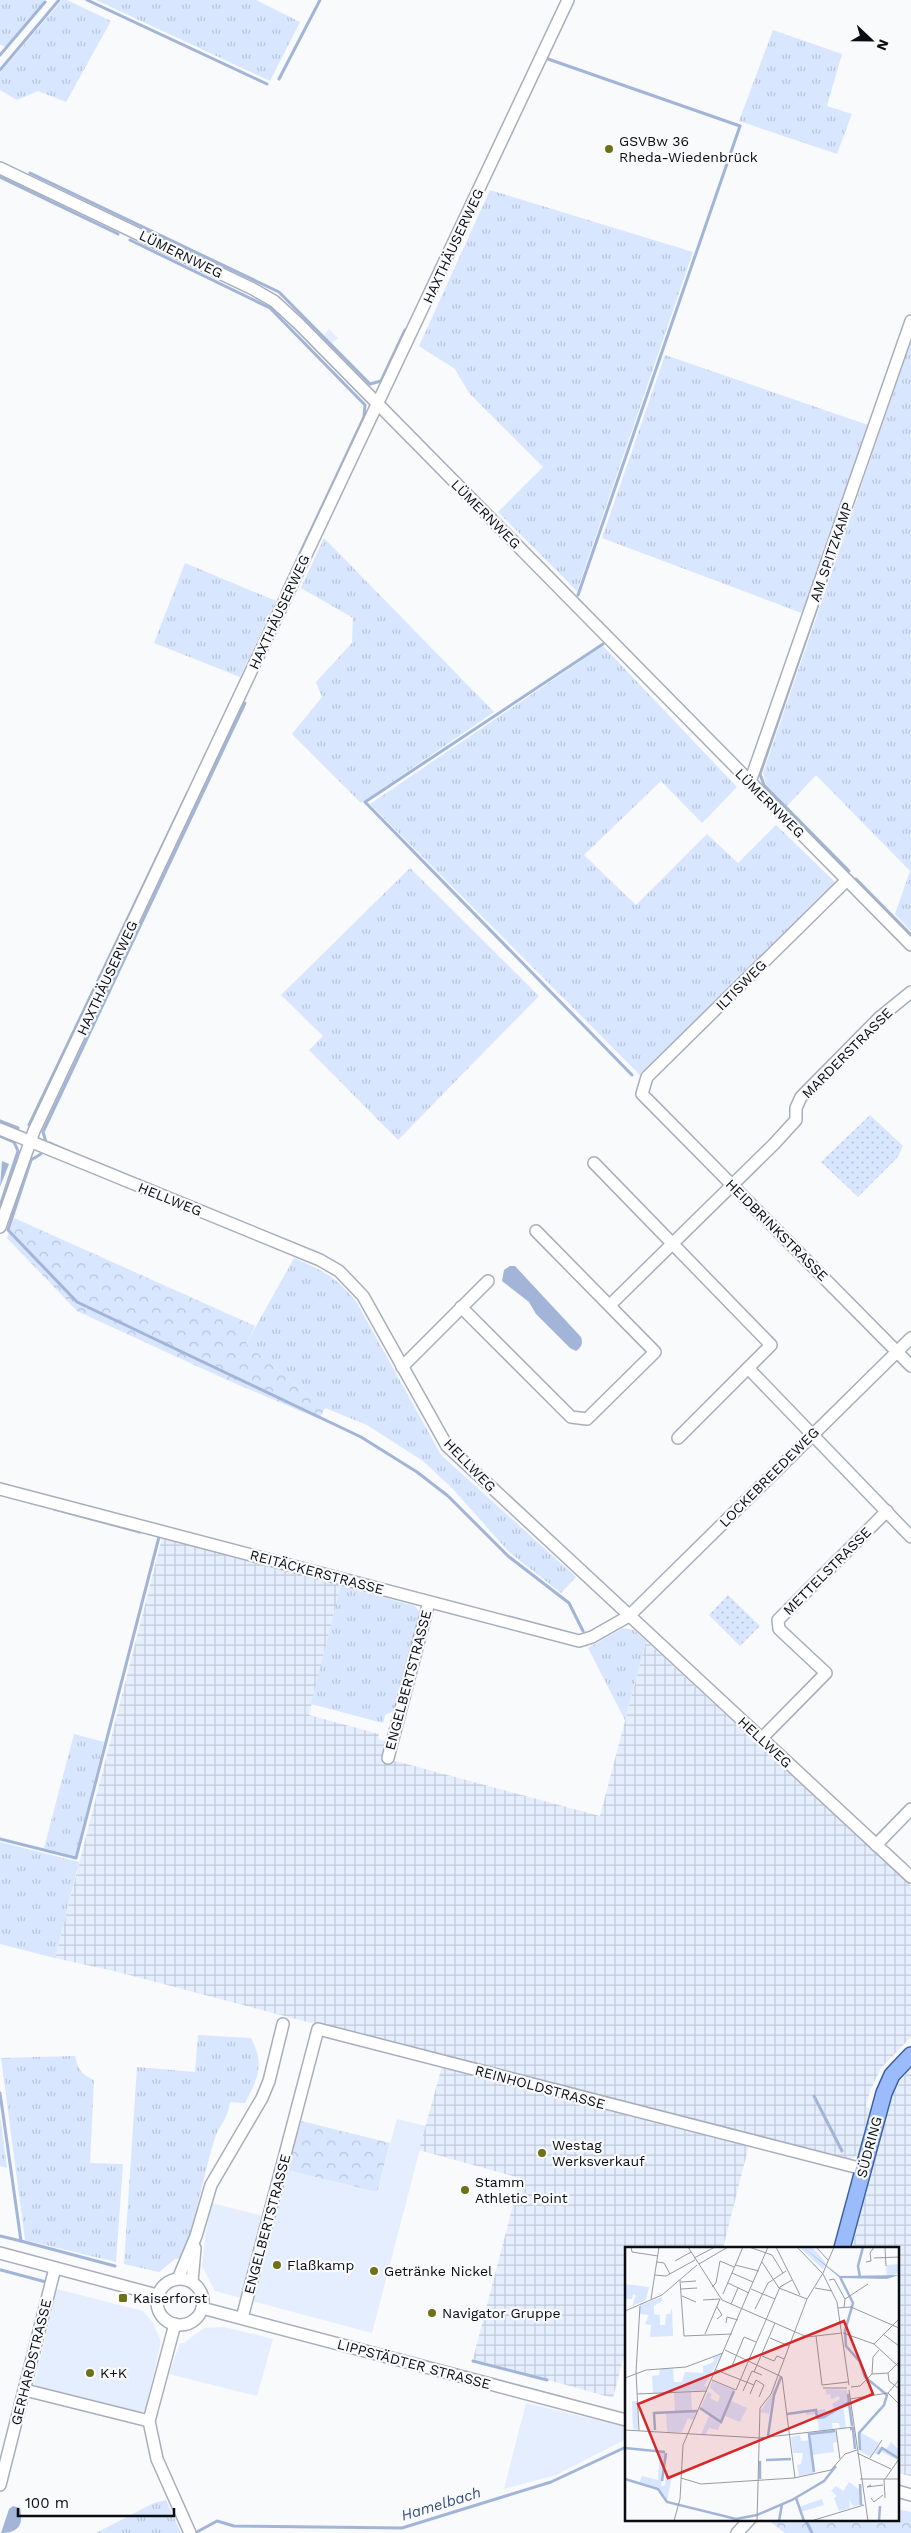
<svg xmlns="http://www.w3.org/2000/svg" width="911" height="2533" font-family="'Work Sans',sans-serif">
  <defs>
    <pattern id="industrial-grid" width="8" height="8" patternUnits="userSpaceOnUse" patternTransform="scale(1.25)"><rect width="8" height="8" fill="#e5eefe"/><path d="M0 4h8M4 0v8" fill="none" stroke="#c3cbd9"/></pattern>
    <pattern id="grass-tufts" width="24" height="20" patternUnits="userSpaceOnUse" patternTransform="scale(1.25)"><rect width="24" height="20" fill="#d8e6ff"/><path d="M3 7l-1-3M5 7V3M7 7l1-3M15 17l-1-3M17 17v-4M19 17l1-3" fill="none" stroke="#b8c4da"/></pattern>
    <pattern id="forest-crowns" width="20" height="18" patternUnits="userSpaceOnUse" patternTransform="scale(1.25)"><rect width="20" height="18" fill="#d8e6ff"/><path d="M2 6a3 3 0 1 1 6 0M12 15a3 3 0 1 1 6 0" fill="none" stroke="#b8c4da"/></pattern>
    <pattern id="park-dots" width="8" height="8" patternUnits="userSpaceOnUse" patternTransform="scale(1.25)"><rect width="8" height="8" fill="#d8e6ff"/><path d="M2 2h.1M6 6h.1" fill="none" stroke="#b8c4da" stroke-width="1.8" stroke-linecap="round"/></pattern>
  </defs>
  <rect width="100%" height="100%" fill="#f8fafc"/>
  <g fill="#e5eefe">
    <polygon points="329,329 338,338 332,343 324,335"/>
    <polygon points="397,2119 426,2126 372,2333 215,2291 202,2266 206,2231 212,2203 275,2219 287,2170 377,2192"/>
    <polygon points="57,2289 143,2311 153,2323 161,2342 145,2411 138,2413 34,2385"/>
    <polygon points="224,2327 273,2339 257,2396 169,2374 180,2343 184,2343 204,2328"/>
    <polygon points="526,2403 626,2427 626,2439 556,2475 504,2489"/>
  </g>
  <g fill="url(#industrial-grid)">
    <polygon points="162,1538 341,1586 309,1715 379,1734 378,1739 388,1742 384,1758 600,1816 646,1641 911,1886 911,2037 881,2068 870,2091 866,2107 870,2109 858,2155 850,2159 444,2058 118,1972 55,1958"/>
    <polygon points="442,2066 749,2145 723,2248 626,2248 626,2348 613,2398 473,2359 520,2178 419,2150"/>
    <polygon points="911,2068 911,2476 897,2473 897,2248 852,2248 890,2102 900,2081"/>
  </g>
  <g fill="url(#grass-tufts)">
    <polygon points="0,0 45,0 5,47 0,44"/>
    <polygon points="62,0 67,0 111,21 66,102 38,91 17,100 0,90 0,73"/>
    <polygon points="96,0 256,0 300,22 270,81"/>
    <polygon points="773,30 842,54 827,106 852,114 837,154 739,121"/>
    <polygon points="490,190 693,252 577,591 498,512 543,467 469,393 455,369 419,346"/>
    <polygon points="911,341 911,931 895,914 910,871 816,775 787,806 766,784 763,773"/>
    <polygon points="665,355 871,426 807,615 602,538"/>
    <polygon points="324,538 494,712 361,803 292,734 322,697 316,682 352,643 353,618 301,588"/>
    <polygon points="185,563 276,601 240,677 154,643"/>
    <polygon points="603,646 737,787 702,823 661,781 584,855 636,905 707,834 738,863 776,825 837,884 647,1071 640,1075 370,804"/>
    <polygon points="410,868 539,996 398,1140 309,1050 323,1036 281,995"/>
    <path d="M294 1258C322 1270 338 1278 357 1303L441 1455 576 1577 561 1593 509 1552 452 1488 423 1461 367 1425 325 1408 246 1344Z"/>
    <polygon points="341,1586 415,1606 421,1615 397,1710 385,1715 383,1723 311,1704"/>
    <polygon points="623,1628 634,1630 646,1641 625,1720 588,1648"/>
    <polygon points="74,1734 104,1742 75,1856 44,1848"/>
    <polygon points="0,1842 79,1862 55,1958 0,1944"/>
    <path d="M198 2035 251 2038C265 2064 258 2078 245 2103L230 2102C228 2120 218 2126 214 2141 202 2180 196 2220 182 2258L175 2259 159 2272 124 2264 137 2067 195 2072Z"/>
    <path d="M75 2056C78 2069 81 2074 94 2080L90 2163 123 2164 116 2262 25 2240 1 2058Z"/>
    <polygon points="0,2115 7,2168 0,2166"/>
    <polygon points="166,2500 181,2533 96,2533 154,2503"/>
  </g>
  <g fill="url(#forest-crowns)">
    <polygon points="14,1218 255,1326 246,1344 325,1408 319,1419 225,1379 77,1311 7,1238"/>
    <polygon points="301,2121 390,2143 377,2192 287,2170"/>
    <polygon points="897,2509 911,2512 911,2533 785,2533 768,2520 897,2519"/>
  </g>
  <g fill="url(#park-dots)">
    <polygon points="870,1115 903,1146 898,1157 858,1197 821,1162"/>
    <polygon points="728,1595 760,1626 740,1646 709,1615"/>
  </g>
  <g fill="#a2b5d8">
    <polygon points="2,1161 9,1164 0,1187"/>
    <path d="M510 1266H515L581 1337C583 1343 582 1347 576 1351L570 1348 536 1314 529 1302 502 1281 504 1270Z"/>
    <path d="M13 2506 20 2508C24 2525 18 2533 1 2533L9 2509Z"/>
  </g>
  <g fill="none" stroke-linecap="round" stroke-linejoin="round">
    <g stroke="#a2b5d8" stroke-width="3">
      <polyline points="87,0 267,84"/>
      <polyline points="0,55 45,2"/>
      <polyline points="548,59 740,126 578,595"/>
      <polyline points="0,70 59,0"/>
      <polyline points="279,79 320,0"/>
      <polyline points="30,173 279,292 370,384 381,381 405,330"/>
      <polyline points="0,177 118,234"/>
      <polyline points="130,240 270,308 365,405 364,417 282,592"/>
      <polyline points="826,581 760,774 764,785 849,871"/>
      <polyline points="603,644 365,802 632,1075"/>
      <polyline points="856,879 911,935"/>
      <polyline points="0,1121 18,1128"/>
      <polyline points="29,1125 188,792"/>
      <polyline points="0,1136 14,1142 18,1151 0,1206"/>
      <polyline points="46,1142 43,1132 245,703"/>
      <polyline points="50,1143 70,1152"/>
      <polyline points="41,1154 31,1160 8,1230 77,1302 361,1437 417,1472 448,1496 508,1556 569,1603 583,1631"/>
      <polyline points="54,1509 140,1532"/>
      <polyline points="0,1839 76,1858 159,1537"/>
      <polyline points="0,2093 21,2241 115,2266"/>
      <polyline points="814,2096 842,2151"/>
      <polyline points="0,2236 21,2241"/>
      <polyline points="1,2270 46,2282"/>
      <polyline points="473,2361 547,2380"/>
      <polyline points="805,2519 812,2533"/>
      <polyline points="195,2533 217,2521 234,2526 402,2528 551,2482 626,2447"/>
    </g>
    <defs>
      <g id="minor">
        <polyline points="0,168 253,289 274,301 299,324 911,945"/>
        <polyline points="750,782 911,321"/>
        <polyline points="847,880 647,1077 642,1094 911,1366"/>
        <polyline points="0,1129 320,1260 339,1271 363,1296 447,1446 911,1877"/>
        <polyline points="594,1163 771,1345 678,1438"/>
        <polyline points="0,1227 34,1131 568,0"/>
        <polyline points="610,1305 774,1144 796,1120 796,1108 801,1097 879,1018 911,992"/>
        <polyline points="461,1307 571,1417 587,1419 655,1352 536,1231"/>
        <polyline points="402,1367 488,1281"/>
        <polyline points="748,1368 911,1537"/>
        <polyline points="0,1489 579,1641 592,1637 629,1616 911,1338"/>
        <polyline points="762,1738 826,1673 779,1629 778,1620 887,1511"/>
        <polyline points="388,1758 429,1602"/>
        <polyline points="876,1845 911,1809"/>
        <polyline points="0,2253 157,2295"/>
        <polyline points="178,2279 196,2236 211,2185 262,2098 269,2081 283,2024"/>
        <circle cx="180" cy="2302" r="23"/>
        <polyline points="192,2282 195,2248"/>
        <polyline points="202,2308 626,2420"/>
        <polyline points="242,2318 318,2029 863,2169"/>
        <polyline points="175,2324 149,2421 157,2459 190,2533"/>
        <polyline points="25,2390 149,2421"/>
        <polyline points="0,2485 55,2268"/>
        <polyline points="897,2491 911,2495"/>
        <polyline points="737,2533 750,2519"/>
      </g>
      <polyline id="major" points="842,2248 884,2093 892,2075 911,2055"/>
    </defs>
    <use href="#minor" stroke="#a8afbb" stroke-width="14"/>
    <use href="#major" stroke="#3c60a7" stroke-width="18"/>
    <use href="#minor" stroke="#fff" stroke-width="11"/>
    <use href="#major" stroke="#9bbbfb" stroke-width="15"/>
  </g>
  <g fill="#6d7117" stroke="#f8fafc" stroke-width="2">
    <circle cx="609" cy="149" r="5"/>
    <circle cx="542" cy="2153" r="5"/>
    <circle cx="465" cy="2190" r="5"/>
    <circle cx="277" cy="2265" r="5"/>
    <circle cx="374" cy="2271" r="5"/>
    <rect x="118" y="2293" width="10" height="10" rx="2.5"/>
    <circle cx="432" cy="2313" r="5"/>
    <circle cx="90" cy="2373" r="5"/>
  </g>
  <g text-anchor="middle" dominant-baseline="central" stroke-width="4.5" stroke-linejoin="round" paint-order="stroke">
    <g font-size="14" fill="#090c10" stroke="#f8fafc" text-anchor="start">
      <text x="619" y="141">GSVBw 36<tspan x="619" dy="16">Rheda-Wiedenbrück</tspan></text>
      <text x="552" y="2145">Westag<tspan x="552" dy="16">Werksverkauf</tspan></text>
      <text x="475" y="2182">Stamm<tspan x="475" dy="16">Athletic Point</tspan></text>
      <text x="287" y="2265">Flaßkamp</text>
      <text x="384" y="2271">Getränke Nickel</text>
      <text x="133" y="2298">Kaiserforst</text>
      <text x="442" y="2313">Navigator Gruppe</text>
      <text x="100" y="2373">K+K</text>
    </g>
    <g font-size="14" fill="#090c10" stroke="#f8fafc">
      <text transform="translate(453 246) rotate(-65)">HAXTHÄUSERWEG</text>
      <text transform="translate(181 254) rotate(26)">LÜMERNWEG</text>
      <text transform="translate(486 514) rotate(45)">LÜMERNWEG</text>
      <text transform="translate(831 552) rotate(-71)">AM SPITZKAMP</text>
      <text transform="translate(279 612) rotate(-65)">HAXTHÄUSERWEG</text>
      <text transform="translate(770 803) rotate(45)">LÜMERNWEG</text>
      <text transform="translate(107 978) rotate(-65)">HAXTHÄUSERWEG</text>
      <text transform="translate(741 985) rotate(-45)">ILTISWEG</text>
      <text transform="translate(847 1053) rotate(-45)">MARDERSTRASSE</text>
      <text transform="translate(170 1199) rotate(22)">HELLWEG</text>
      <text transform="translate(777 1230) rotate(45)">HEIDBRINKSTRASSE</text>
      <text transform="translate(470 1465) rotate(46)">HELLWEG</text>
      <text transform="translate(769 1477) rotate(-45)">LOCKEBREEDEWEG</text>
      <text transform="translate(827 1571) rotate(-45)">METTELSTRASSE</text>
      <text transform="translate(317 1572) rotate(15)">REITÄCKERSTRASSE</text>
      <text transform="translate(408 1680) rotate(-75)">ENGELBERTSTRASSE</text>
      <text transform="translate(765 1742) rotate(43)">HELLWEG</text>
      <text transform="translate(540 2087) rotate(15)">REINHOLDSTRASSE</text>
      <text transform="translate(869 2147) rotate(-75)">SÜDRING</text>
      <text transform="translate(267 2224) rotate(-75)">ENGELBERTSTRASSE</text>
      <text transform="translate(31 2362) rotate(-76)">GERHARDSTRASSE</text>
      <text transform="translate(414 2364) rotate(15)">LIPPSTÄDTER STRASSE</text>
    </g>
    <g font-size="15" font-style="italic" fill="#364f7e" stroke="#f8fafc">
      <text transform="translate(441 2504) rotate(-17)">Hamelbach</text>
    </g>
  </g>
  <g transform="translate(625 2247)">
    <rect width="274" height="274" fill="#f8fafc"/>
    <path d="M274 17V26L262 30 261 18ZM0 37 24 40 21 53 7 59 11 48 8 47 7 52H0ZM37 50V54L29 59V67L35 68V78H40L41 67H45L47 61 48 89 25 90 26 78 20 77 24 68 15 67V58ZM97 107 79 139 83 140 81 143 28 146 27 129 34 128 35 122 48 121 49 135H57L60 125 78 126V119L89 115 88 110ZM152 132 144 167 135 165 147 147ZM87 134 109 143 93 183 84 181 81 187H76L85 167 76 160 83 145 87 147 85 151 93 155 95 149 85 141ZM206 142 222 143 224 155 218 158 221 181 215 182 214 176H207L208 183 194 184 192 167 181 168V165L200 162 202 169 210 164 207 157 215 152 214 149 206 152 205 147 202 148 200 143ZM66 145 67 164H72L68 173 63 171 57 185H42L41 166 50 165 49 146ZM7 154H12L13 183 8 182ZM106 154 122 161 115 175 100 169ZM211 184 212 195 208 196 209 205 186 208 189 226 174 229 172 218 176 217 178 206H168L166 190 175 188 176 194 186 193V187ZM235 185 254 196 245 210 235 204ZM266 195 274 203 272 213 255 204 253 208 249 206 253 199 261 203ZM35 205 41 206 36 240 40 238 41 227 47 229 42 254 33 242 14 236 17 229 33 233ZM224 235 235 243 237 257 228 260 224 252 225 261 214 264 209 251 212 249 206 244 211 239 218 244ZM197 252 199 258 176 265 174 260Z" fill="#d8e6ff"/>
    <path d="M174 0H187L201 16 198 22Z" fill="#d8e6ff"/>
    <path d="M178 0 215 29 274 28 262 32 215 31Z" fill="#a2b5d8"/>
    <path fill="none" stroke="#a2b5d8" stroke-width="2.5" d="M215 30 228 56 220 84 221 99 235 115 240 130 262 148 259 158 234 186 235 203M235 30 233 19 238 0M224 156 227 179M75 161 96 175 109 144M162 167 191 163 192 171 199 170 224 155 223 147M225 182H228L230 202M30 183 29 166 72 164M143 189 149 148 156 130M0 201 40 205M253 207 257 201 273 211M141 213 166 212M135 214V232M189 225 184 187 210 184M0 232 33 242 42 255 111 272 132 268 167 253 199 234 211 219M37 234 41 206M235 237 236 258M171 251 179 274M154 274 157 257M254 274 255 259"/>
    <path fill="none" stroke="#989b9e" stroke-width="1" d="M6 0 7 5 33 9M63 0 97 53 182 90 217 86M124 0 147 8 158 26M151 0 175 48M172 0 198 27 212 55 224 138M191 0 203 13M260 1 261 19M69 11 90 0M249 11 274 10M50 14 66 5M32 15 39 16 45 27M137 15 154 41 182 52M241 15 246 14 245 6 249 0M74 17 103 0M110 18 134 24M107 26 128 35M30 28 41 29 70 13M55 33 59 89 107 87M204 33 209 32 220 52 219 60M56 35 71 34M103 36 124 46M87 40 91 36 95 14 109 20M190 41 207 44M56 42 72 41M126 42 150 52M98 47 118 0M57 49 71 55M26 52 34 0M220 52 243 37M78 53 95 52M106 57 113 41M92 60 97 68 92 72M213 61 226 60 274 81M130 62 143 36 161 24M0 64 37 48 72 18M101 76 102 70 113 73M218 86 249 97M80 87 95 52M258 87 274 99M191 89 197 138 223 135M145 91 164 99M249 97 274 72M249 97 274 120M100 103 157 130 170 231M137 109 149 114 152 109 159 112M107 119 119 90 131 95M91 123 129 138M129 125 150 76M263 126 264 134 273 141M247 127 248 110 254 103M0 131 21 123 61 120 98 106M87 133 111 143 155 40 167 33M226 140 235 139 247 127 263 126 274 115M198 141H222M224 143 243 274M118 144 127 124 137 128M263 146 274 157M12 147 82 144M125 147 131 133 139 138 134 150M225 152 263 146 274 133M0 183 135 191 229 180M211 183 215 212M14 184 11 125 15 59M232 206 266 222M245 211 257 193M56 231 76 237 169 231 206 223 220 207 232 203M235 232H274M259 232 260 251M260 232 274 212M246 238 242 240 258 238M246 251 249 255 258 248M49 274 55 252 58 198 143 0M132 274 135 161 146 147 182 52 198 26 209 0M186 274 239 258"/>
    <path fill="#d62828" fill-opacity="0.15" stroke="#d62828" stroke-width="2.5" d="M219 74 248 147 43 231 13 157Z"/>
    <rect width="274" height="274" fill="none" stroke="#090c10" stroke-width="2.5"/>
  </g>
  <g transform="translate(871 40) rotate(112)" stroke="#f8fafc" stroke-width="4" paint-order="stroke">
  <path d="M0-4L9 19L0 12L-9 19Z" fill="#090c10"/>
  <text y="-8" font-size="14" font-weight="bold" text-anchor="middle" fill="#090c10">N</text>
  </g>
  <path d="M18 2508v8h156v-8" fill="none" stroke="#090c10" stroke-width="2.5"/>
  <text x="25" y="2508" font-size="15" fill="#090c10" stroke="#f8fafc" stroke-width="4" paint-order="stroke">100 m</text>
</svg>
